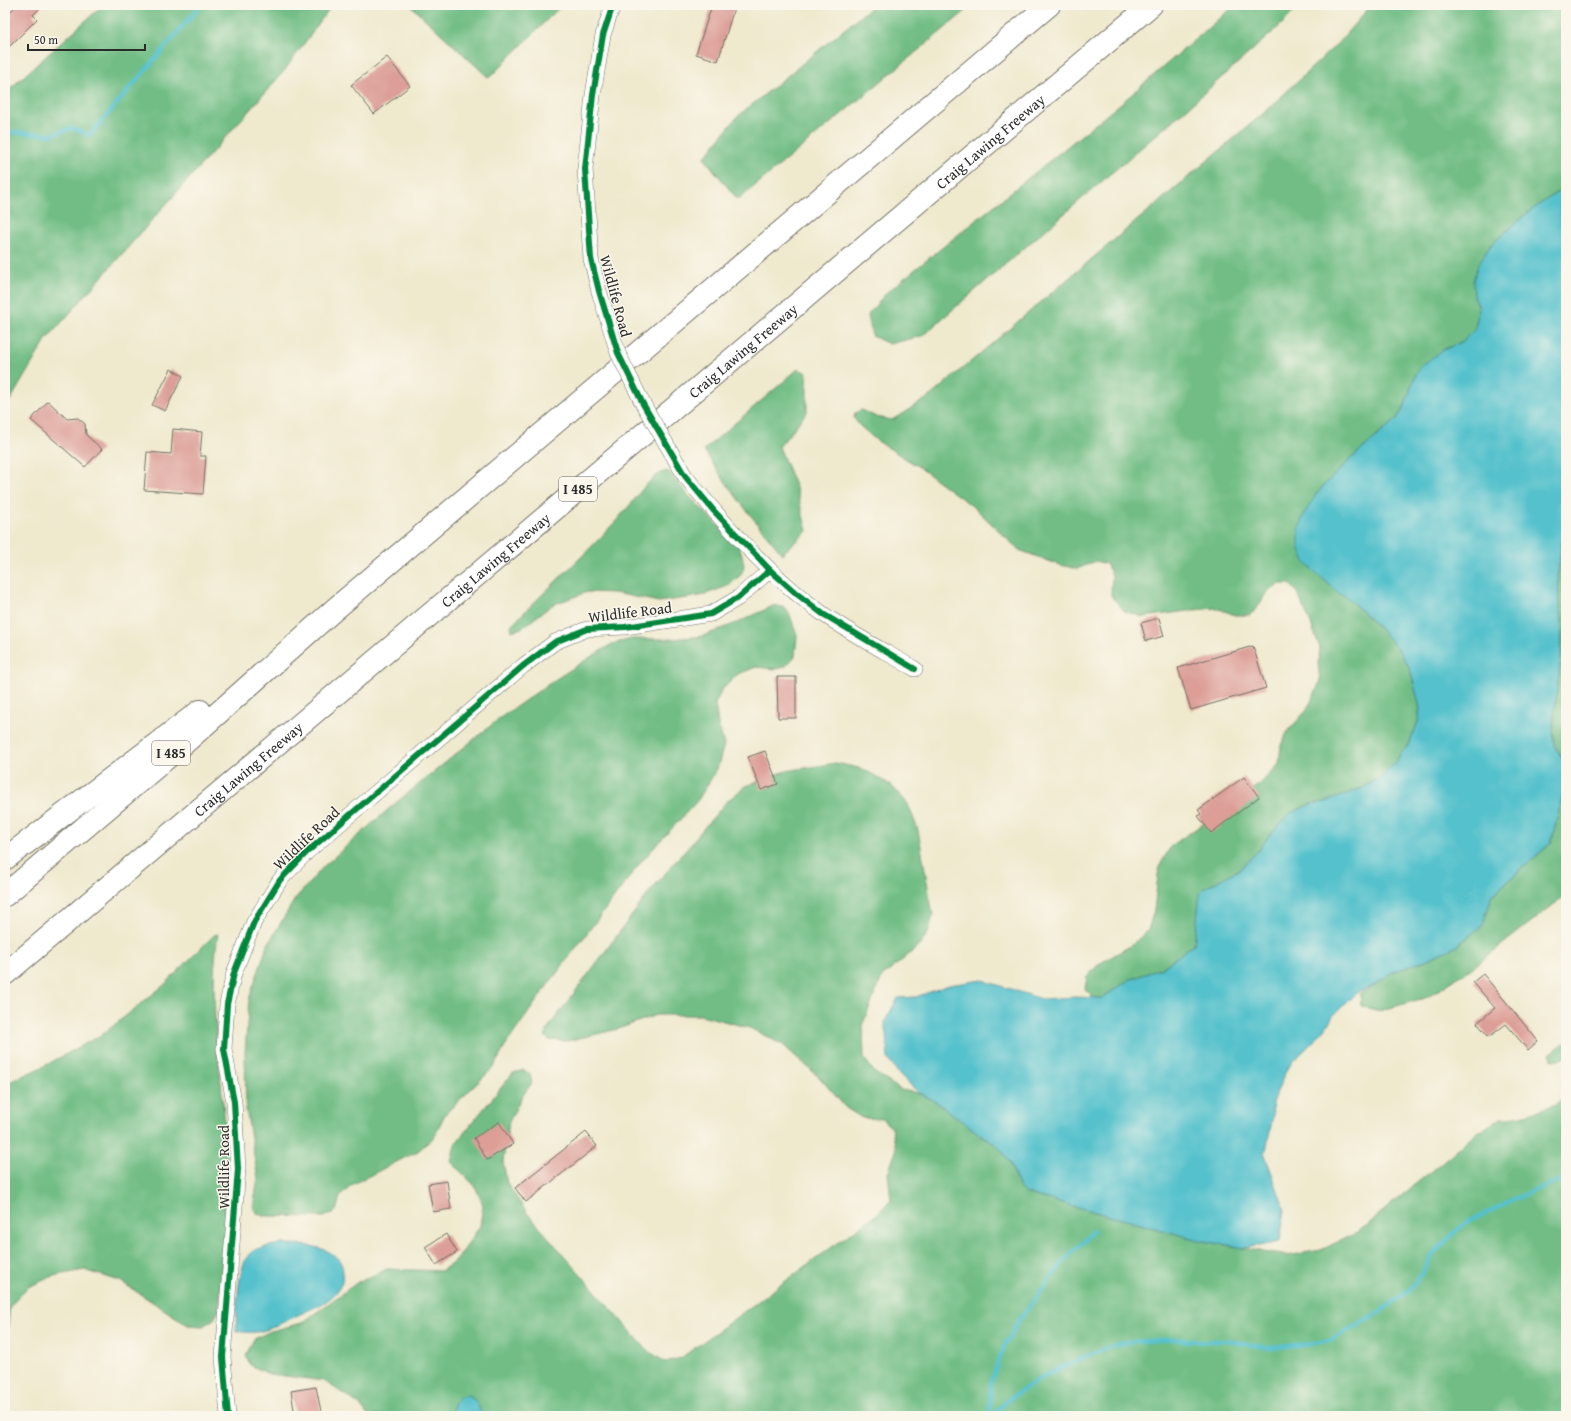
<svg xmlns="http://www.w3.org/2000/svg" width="1571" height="1421" font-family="'Gentium Book Plus',serif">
  <rect width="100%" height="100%" fill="#fbf7ec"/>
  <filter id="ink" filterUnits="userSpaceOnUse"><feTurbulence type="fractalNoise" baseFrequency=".025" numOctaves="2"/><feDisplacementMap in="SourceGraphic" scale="8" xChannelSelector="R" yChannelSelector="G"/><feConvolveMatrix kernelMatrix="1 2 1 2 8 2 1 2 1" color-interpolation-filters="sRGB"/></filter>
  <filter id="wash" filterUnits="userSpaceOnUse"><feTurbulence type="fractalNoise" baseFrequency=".012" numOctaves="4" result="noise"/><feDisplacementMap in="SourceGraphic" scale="16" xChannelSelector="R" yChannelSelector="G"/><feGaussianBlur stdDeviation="0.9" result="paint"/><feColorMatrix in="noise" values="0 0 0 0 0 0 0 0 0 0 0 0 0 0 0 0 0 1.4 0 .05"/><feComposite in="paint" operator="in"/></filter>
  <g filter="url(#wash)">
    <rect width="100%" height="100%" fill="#efe9ce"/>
    <g fill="#71bd85" stroke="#4e7458">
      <polygon points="103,5 332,5 285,70 46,340 5,409 5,93"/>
      <polygon points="410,5 562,5 489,78"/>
      <polygon points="874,5 973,5 738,200 704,158 737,117"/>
      <polygon points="1235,5 1300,5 1284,22 1185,110 922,336 889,344 872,336 868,315 886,293 1125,100"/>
      <polygon points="1371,5 1566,5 1566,186 1526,214 1491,245 1474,296 1479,307 1475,329 1463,341 1441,351 1415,376 1404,408 1396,420 1353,457 1325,484 1315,496 1340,594 1346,596 1379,628 1398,649 1410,669 1420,708 1418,722 1409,745 1401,753 1397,761 1381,777 1361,789 1325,802 1311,804 1268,837 1260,849 1240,869 1203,889 1194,944 1162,968 1129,980 1102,998 1093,997 1085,989 1087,977 1099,964 1132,945 1148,930 1154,910 1159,867 1171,846 1260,784 1279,764 1281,745 1288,731 1307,710 1320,682 1318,663 1320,648 1309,619 1296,591 1290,584 1278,584 1265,595 1256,610 1249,615 1235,615 1217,608 1202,609 1143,617 1124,611 1111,595 1112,575 1106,564 1096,561 1077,569 1057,564 1019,550 976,509 919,467 876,440 859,425 854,418 855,413 862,410 876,417 892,420 929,397 1266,111 1337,44"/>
      <path d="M798 369 807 373V412L779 447 796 488 807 531 782 554C754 520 727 487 704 450Z"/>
      <path d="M668 471 688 495 738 545 742 555 744 566 741 575 728 586 700 596 659 602 615 593 587 592 552 605 522 628 512 631 511 626C550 585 594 548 630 505 640 493 652 473 668 471Z"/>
      <polygon points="1566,532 1566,895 1472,968 1428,997 1379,1011 1361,1006 1360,994 1373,986 1391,973 1426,960 1455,947 1483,925 1492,895 1551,843 1564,790 1564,761 1554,745 1553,725 1561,656 1562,619 1559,602 1558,571 1562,542"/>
      <polygon points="775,605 785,608 790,615 797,636 795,656 786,666 776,669 756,667 738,674 722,690 715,704 718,723 724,745 717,769 698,800 641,862 550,982 507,1043 494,1067 445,1114 434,1137 418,1151 353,1184 340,1197 336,1211 324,1217 267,1216 257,1213 253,1207 258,1178 246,1109 245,1052 249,999 267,946 295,899 325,865 391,807 500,718 553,681 592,656 612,644 632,639 672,639 703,636 739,622"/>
      <path d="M836 763 863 769 891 785 908 804 918 830 933 916 928 933 919 946 882 977 863 1023 864 1058 875 1073 901 1090 919 1093 935 1101 982 1136C994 1140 1008 1156 1012 1168 1016 1177 1016 1188 1025 1193L1203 1241 1287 1256 1321 1250 1358 1232 1478 1132 1501 1118 1522 1115 1557 1104 1566 1096V1416H368L359 1404 324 1381 269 1374 250 1365 246 1355 254 1339 271 1331 302 1323 358 1282 387 1269 441 1271 456 1261 480 1226 483 1205 475 1186 451 1162 455 1144 513 1073 524 1070 530 1074 532 1083 521 1098 509 1122 503 1161 507 1183 527 1213 647 1350 665 1362 681 1358 877 1214 891 1199 888 1173 896 1151 892 1128 882 1119 862 1118 846 1108 820 1078 783 1045 750 1028 701 1015H656L618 1029 567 1041 549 1040 545 1036 548 1028 651 890 727 801 746 786 786 771Z"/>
      <path d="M218 934C208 997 220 1062 225 1125 230 1186 223 1249 219 1310L214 1319 203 1326 188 1325 120 1281 84 1270 53 1276 28 1287 10 1306 7 1333 5 1335V1084L46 1065 103 1034 163 986 214 935Z"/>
      <polygon points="1566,1042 1566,1056 1561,1059 1552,1060 1550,1053"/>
    </g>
    <g fill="#54c1cc" stroke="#40767c">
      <path d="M1566 186V532L1562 542 1558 571 1559 602 1562 619 1561 656 1553 725 1554 745 1564 761V790L1551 843 1492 895 1483 925 1455 947 1426 960 1391 973 1373 986 1356 993 1333 1016 1325 1029 1309 1046 1293 1061 1285 1073 1272 1103 1273 1116 1265 1155 1285 1210 1280 1241 1245 1248 1203 1241 1025 1193C1016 1188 1016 1177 1012 1168 1008 1156 994 1140 982 1136L935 1101 919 1093 899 1074 888 1059 885 1021 898 998 916 997 949 985 982 980 1042 999 1073 997 1102 998 1129 980 1162 968 1194 944 1200 894 1203 889 1240 869 1260 849 1268 837 1289 814 1311 804 1325 802 1361 789 1381 777 1397 761 1401 753 1409 745 1418 722 1420 708 1410 669 1398 649 1379 628 1346 596 1340 594 1306 564 1299 547V528L1303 516 1315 496 1325 484 1353 457 1396 420 1404 408 1415 376 1422 365 1441 351 1463 341 1475 329 1479 307 1474 296 1473 281 1478 264 1491 245 1526 214Z"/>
      <path d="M280 1244C300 1244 343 1245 343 1273 343 1281 340 1289 334 1295 323 1306 307 1310 294 1317 273 1327 261 1336 236 1331 237 1314 236 1261 253 1251 261 1247 271 1246 280 1244Z"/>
      <polygon points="468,1395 476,1401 481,1412 485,1416 453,1416 454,1403 461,1396"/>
    </g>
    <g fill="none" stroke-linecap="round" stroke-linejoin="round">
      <g stroke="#54c1cc" stroke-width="4.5">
        <polyline points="5,136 9,132 52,135 70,128 90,135 201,5"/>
        <polyline points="989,1416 991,1382 1005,1344 1014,1331 1015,1326 1063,1262 1093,1231"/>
        <polyline points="993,1416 1007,1400 1046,1375 1096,1352 1126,1342 1180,1339 1188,1341 1227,1341 1271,1348 1330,1341 1388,1307 1415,1285 1433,1254 1457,1230 1471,1220 1526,1194 1560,1180 1566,1179"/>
      </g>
    </g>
    <g id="blocks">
      <g fill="#dc9e97">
        <polygon points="17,5 43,5 33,15 37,19 5,51 5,17"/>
        <polygon points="712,5 735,5 718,61 696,54"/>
        <polygon points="387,57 410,86 374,114 351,85"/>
        <polygon points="171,369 183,376 165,411 152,405"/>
        <polygon points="48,401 67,419 78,418 85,424 86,435 102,449 85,467 31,420"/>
        <polygon points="173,429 202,432 200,456 206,456 203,494 144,490 147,452 171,454"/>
        <polygon points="1159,618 1164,636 1146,641 1141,623"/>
        <polygon points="1253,646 1266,688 1191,710 1178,668"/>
        <polygon points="777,677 796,677 796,718 778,718"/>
        <polygon points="765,751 778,784 761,790 748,757"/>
        <polygon points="1244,777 1259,797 1211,833 1198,816 1201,814 1198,810"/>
        <polygon points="1483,974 1538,1041 1528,1050 1506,1024 1489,1037 1477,1023 1495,1008 1473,982"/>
        <polygon points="499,1122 513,1144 487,1160 474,1138"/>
        <polygon points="586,1132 597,1146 526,1202 515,1188"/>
        <polygon points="447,1181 451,1209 433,1212 428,1184"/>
        <polygon points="446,1234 457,1252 436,1265 425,1247"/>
        <polygon points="316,1387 322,1416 295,1416 291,1391"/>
      </g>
    </g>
  </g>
  <g filter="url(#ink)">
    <use href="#blocks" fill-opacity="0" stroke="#706e64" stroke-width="1"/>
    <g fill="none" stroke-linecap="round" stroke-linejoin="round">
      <defs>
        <g id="minor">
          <polyline points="599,291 591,259 585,169 593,95 603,35 613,5"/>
          <path d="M685 476C726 526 770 576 823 614 852 634 884 651 915 669"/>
          <polyline points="228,1416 223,1357 238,1169 234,1102 224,1049 227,1004 234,973 254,922 280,880 307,852 523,666 555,642 587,629 625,627 711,614 738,598 770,570"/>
        </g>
        <g id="motorway">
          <polyline points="5,859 200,711"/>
          <polyline points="5,895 189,739 335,609 1049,5"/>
          <path id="s1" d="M5 974 1151 5"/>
        </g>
      </defs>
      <use href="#minor" stroke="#706e64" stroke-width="16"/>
      <use href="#motorway" stroke="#706e64" stroke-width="24"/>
      <use href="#minor" stroke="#fff" stroke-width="15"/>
      <use href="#motorway" stroke="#fff" stroke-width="22"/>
      <defs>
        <polyline id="minor-bridge" points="599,291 618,353 643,404 685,476"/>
      </defs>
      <use href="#minor-bridge" stroke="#706e64" stroke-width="16" stroke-linecap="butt"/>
      <use href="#minor-bridge" stroke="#fff" stroke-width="15"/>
      <defs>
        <g id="cycleway">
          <polyline points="613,5 603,35 593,95 585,169 591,259 599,291 618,353 643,404 685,476 714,511 770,570 797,594 823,614 915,669"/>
          <polyline points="228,1416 223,1357 238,1169 234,1102 224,1049 227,1004 234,973 254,922 280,880 307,852 523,666 555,642 587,629 625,627 711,614 738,598 770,570"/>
        </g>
      </defs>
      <use href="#cycleway" stroke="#fbf7ec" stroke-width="8"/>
      <use href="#cycleway" stroke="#00873e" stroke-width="6"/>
    </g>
  </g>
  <g text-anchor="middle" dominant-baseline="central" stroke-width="3" stroke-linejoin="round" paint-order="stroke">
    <g fill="#fbf7ec" stroke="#696865" stroke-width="1">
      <rect x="559" y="477" width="38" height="24" rx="3"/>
      <rect x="152" y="741" width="38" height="24" rx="3"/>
    </g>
    <g font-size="14" font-weight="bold" fill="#2b2b2b">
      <text x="578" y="489">I 485</text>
      <text x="171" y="753">I 485</text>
    </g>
    <g font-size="15" fill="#2b2b2b" stroke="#fbf7ec">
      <text stroke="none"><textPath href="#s1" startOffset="1290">Craig Lawing Freeway</textPath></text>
      <text transform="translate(616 296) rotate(75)">Wildlife Road</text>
      <text stroke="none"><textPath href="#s1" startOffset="966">Craig Lawing Freeway</textPath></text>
      <text stroke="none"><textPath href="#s1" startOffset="642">Craig Lawing Freeway</textPath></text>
      <text transform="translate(630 612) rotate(-7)">Wildlife Road</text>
      <text stroke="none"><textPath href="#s1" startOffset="318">Craig Lawing Freeway</textPath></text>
      <text transform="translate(306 838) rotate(-43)">Wildlife Road</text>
      <text transform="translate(223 1167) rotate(-90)">Wildlife Road</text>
    </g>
  </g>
  <rect width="1571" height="1421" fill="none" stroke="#fbf7ec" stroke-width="20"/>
  <path d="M28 44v6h117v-6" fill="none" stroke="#2b2b2b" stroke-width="2"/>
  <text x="34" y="44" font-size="12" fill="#2b2b2b" stroke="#fbf7ec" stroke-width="3" paint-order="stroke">50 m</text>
</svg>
